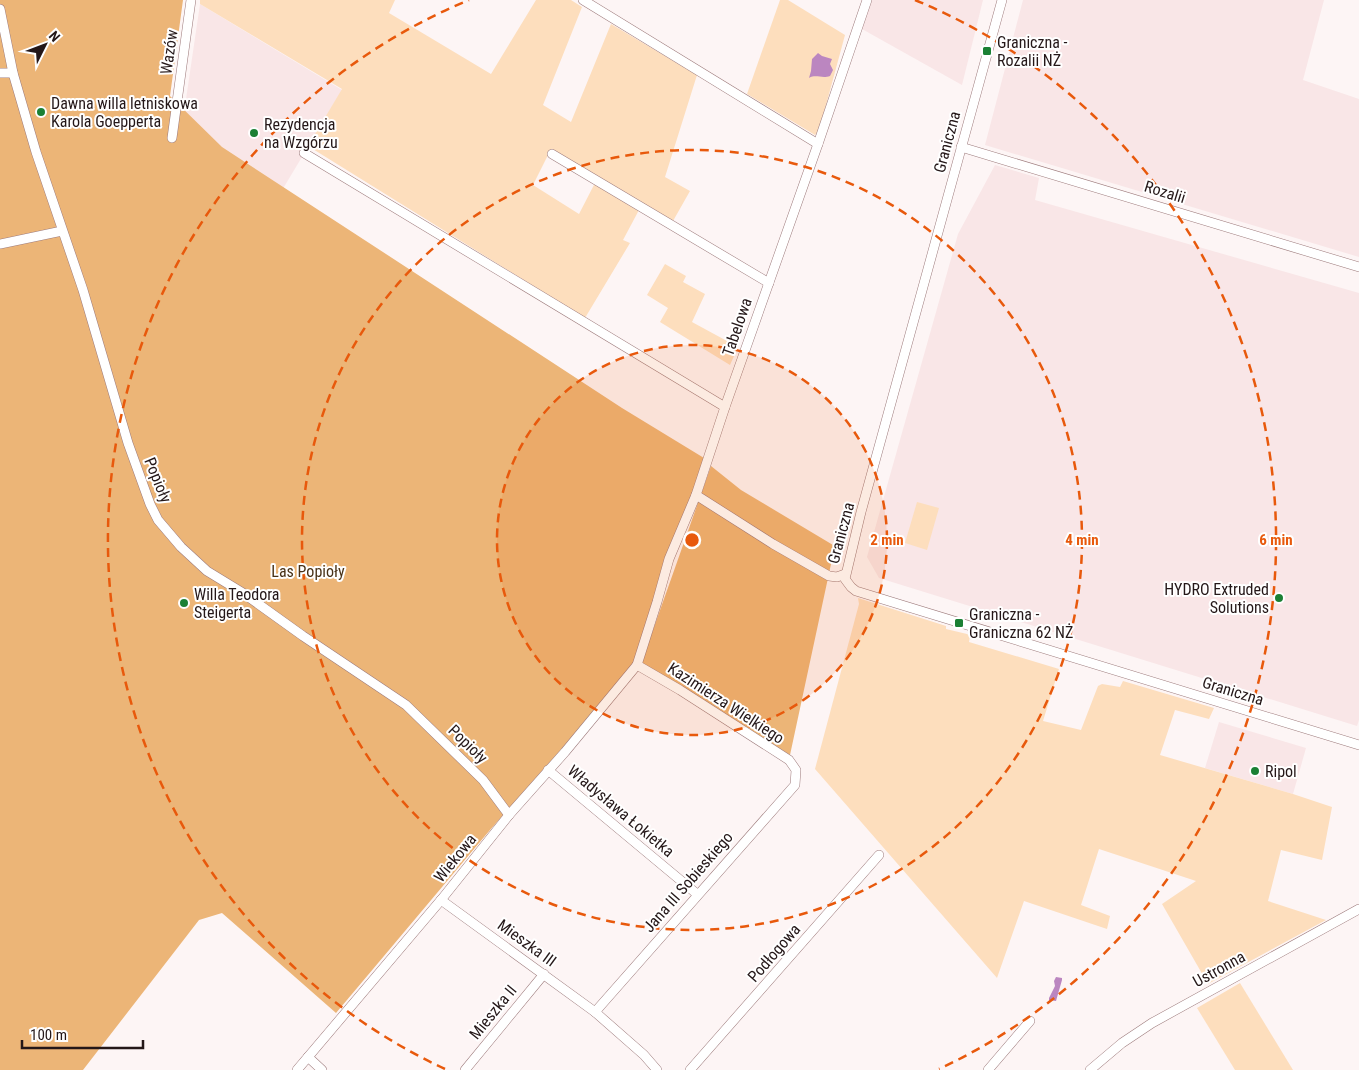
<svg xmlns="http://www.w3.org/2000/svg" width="1359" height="1070" font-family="'Roboto Condensed',sans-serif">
  <rect width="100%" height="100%" fill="#fdf5f5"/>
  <g fill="#f9e6e7">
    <polygon points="871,0 983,0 962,85 862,29"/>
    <polygon points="1023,0 1324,0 1303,80 1359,99 1359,257 985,145"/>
    <polygon points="200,4 342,90 278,197 180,140"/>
    <polygon points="995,165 1039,178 1035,200 1359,293 1359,720 1357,726 879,578 867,557 958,234"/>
    <polygon points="1219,722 1306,748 1293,794 1205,768"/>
  </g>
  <g fill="#fddebd">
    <polygon points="200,0 395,0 389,13 491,74 536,0 571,0 582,7 543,105 571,122 611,24 697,75 665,177 690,191 673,221 551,149 533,185 579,214 595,183 639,210 623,240 630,243 585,318 308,146 342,89 200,4"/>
    <polygon points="780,0 788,0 845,35 819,131 815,135 747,94"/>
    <polygon points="665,264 686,276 683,282 705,294 692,322 738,347 730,365 660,322 668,308 647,295"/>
    <polygon points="917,502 939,508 927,550 905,543"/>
    <polygon points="858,598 946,626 946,629 967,634 970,636 969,642 1059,669 1043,721 1081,730 1098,686 1102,684 1120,687 1123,681 1214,708 1209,719 1175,710 1160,755 1293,794 1332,807 1322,860 1281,850 1268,901 1326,920 1208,984 1162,904 1196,881 1099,849 1081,905 1110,916 1107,929 1024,901 997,978 815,769 859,604"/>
    <polygon points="1240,983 1293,1070 1235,1070 1197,1008"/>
  </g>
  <g fill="#ecb577">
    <polygon points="0,0 183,0 170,96 222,147 622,408 704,458 632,669 490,830 336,1013 222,913 199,920 83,1070 0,1070"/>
    <polygon points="711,466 741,490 833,545 834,550 790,755 641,664"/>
  </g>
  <g fill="#bb86c0">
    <path d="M818 53 822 56 832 59 830 64 833 70 830 76C822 79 816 74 809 78L811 71 812 59Z"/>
    <polygon points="1056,977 1062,978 1062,980 1056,1001 1049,1000 1049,998 1055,986 1054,981"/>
  </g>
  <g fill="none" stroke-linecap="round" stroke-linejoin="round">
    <defs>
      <g id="street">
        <polyline points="583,0 818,144"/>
        <polyline points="1002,0 861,512 845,579 851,587 856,591 1359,745"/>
        <polyline points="0,9 13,73 36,152 83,290 128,443 150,504 158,520 181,547 207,571 243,593 303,636 406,705 483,780 509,815"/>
        <polyline points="0,73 13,73"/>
        <polyline points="172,138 191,0"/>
        <polyline points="961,147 1359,267"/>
        <polyline points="304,153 725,407"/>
        <polyline points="552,154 769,283"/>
        <polyline points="0,244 62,231"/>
        <polyline points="696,495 773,544 829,576 837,577 845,574"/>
        <polyline points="548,770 697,894"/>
        <polyline points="441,900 595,1012 644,1055 657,1070"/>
        <polyline points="595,1012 795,785 796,770 789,760 680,690 637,665"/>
        <polyline points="308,1057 322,1070"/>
        <polyline points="297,1070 441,900 509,815 565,752 637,665 657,602 669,559 696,495 725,407 818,144 867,0"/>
        <polyline points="465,1070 544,974"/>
        <polyline points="690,1070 879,855"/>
        <polyline points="988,1070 1030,1021"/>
        <polyline points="1090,1070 1122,1043 1152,1023 1359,909"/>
      </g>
    </defs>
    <use href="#street" stroke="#9d7b7c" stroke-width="10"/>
    <use href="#street" stroke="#fff" stroke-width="9"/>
  </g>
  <circle cx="692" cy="540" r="195" fill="#e8590c" fill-opacity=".12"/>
  <g fill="none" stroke="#e8590c" stroke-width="2.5" stroke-dasharray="9 6">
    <circle cx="692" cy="540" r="195"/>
    <circle cx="692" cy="540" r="390"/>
    <path d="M445 1069A584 584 0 0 1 469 0M915 0A584 584 0 0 1 939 1069"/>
  </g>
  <g fill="#1b8034" stroke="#fff" stroke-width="2">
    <rect x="982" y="46" width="10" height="10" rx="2.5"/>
    <circle cx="41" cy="112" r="5"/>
    <circle cx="254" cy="133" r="5"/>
    <circle cx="1279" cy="598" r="5"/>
    <circle cx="184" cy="603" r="5"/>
    <rect x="954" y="618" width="10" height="10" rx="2.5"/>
    <circle cx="1255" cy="771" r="5"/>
  </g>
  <g text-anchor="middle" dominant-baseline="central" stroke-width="4" stroke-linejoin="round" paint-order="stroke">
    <g font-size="16" fill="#241718" stroke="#fff" text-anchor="start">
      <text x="997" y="42">Graniczna -<tspan x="997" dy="18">Rozalii NŻ</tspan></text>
      <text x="51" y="103">Dawna willa letniskowa<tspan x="51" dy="18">Karola Goepperta</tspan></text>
      <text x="264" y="124">Rezydencja<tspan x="264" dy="18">na Wzgórzu</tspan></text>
      <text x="1269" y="589" text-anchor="end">HYDRO Extruded<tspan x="1269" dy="18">Solutions</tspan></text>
      <text x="194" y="594">Willa Teodora<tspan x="194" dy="18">Steigerta</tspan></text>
      <text x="969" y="614">Graniczna -<tspan x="969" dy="18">Graniczna 62 NŻ</tspan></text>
      <text x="1265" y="771">Ripol</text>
    </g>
    <g font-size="16" fill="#241718" stroke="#fff">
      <text transform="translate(169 52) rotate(-82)">Wazów</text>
      <text transform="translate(947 142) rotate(-75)">Graniczna</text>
      <text transform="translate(1165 192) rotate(17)">Rozalii</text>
      <text transform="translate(737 327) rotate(-71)">Tabelowa</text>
      <text transform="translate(158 480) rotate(68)">Popioły</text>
      <text transform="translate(841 533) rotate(-75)">Graniczna</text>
      <text transform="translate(1233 691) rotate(17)">Graniczna</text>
      <text transform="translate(726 703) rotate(33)">Kazimierza Wielkiego</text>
      <text transform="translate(468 744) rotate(44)">Popioły</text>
      <text transform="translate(621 811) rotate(40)">Władysława Łokietka</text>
      <text transform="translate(455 858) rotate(-51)">Wiekowa</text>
      <text transform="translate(688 882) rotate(-49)">Jana III Sobieskiego</text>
      <text transform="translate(527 943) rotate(36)">Mieszka III</text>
      <text transform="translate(774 953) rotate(-49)">Podłogowa</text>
      <text transform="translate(1219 969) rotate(-29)">Ustronna</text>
      <text transform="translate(493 1012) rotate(-51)">Mieszka II</text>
    </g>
    <g font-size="16" fill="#493217" stroke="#fff">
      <text x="308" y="571">Las Popioły</text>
    </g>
  </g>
  <circle cx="692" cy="540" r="8" fill="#e8590c" stroke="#fff" stroke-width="2.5"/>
  <g font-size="15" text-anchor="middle" font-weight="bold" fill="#e8590c" stroke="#fff" stroke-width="4" stroke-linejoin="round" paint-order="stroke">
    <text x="887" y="545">2 min</text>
    <text x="1082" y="545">4 min</text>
    <text x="1276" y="545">6 min</text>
  </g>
  <g transform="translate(45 45) rotate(48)" stroke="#ffffff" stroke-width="4" paint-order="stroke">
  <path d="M0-4L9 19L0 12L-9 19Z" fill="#241718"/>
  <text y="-8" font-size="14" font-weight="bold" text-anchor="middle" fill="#241718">N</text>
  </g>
  <path d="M22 1040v8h121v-8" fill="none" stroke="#241718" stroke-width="2.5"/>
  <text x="30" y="1040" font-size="15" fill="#241718" stroke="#ffffff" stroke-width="4" paint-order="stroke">100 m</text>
</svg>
